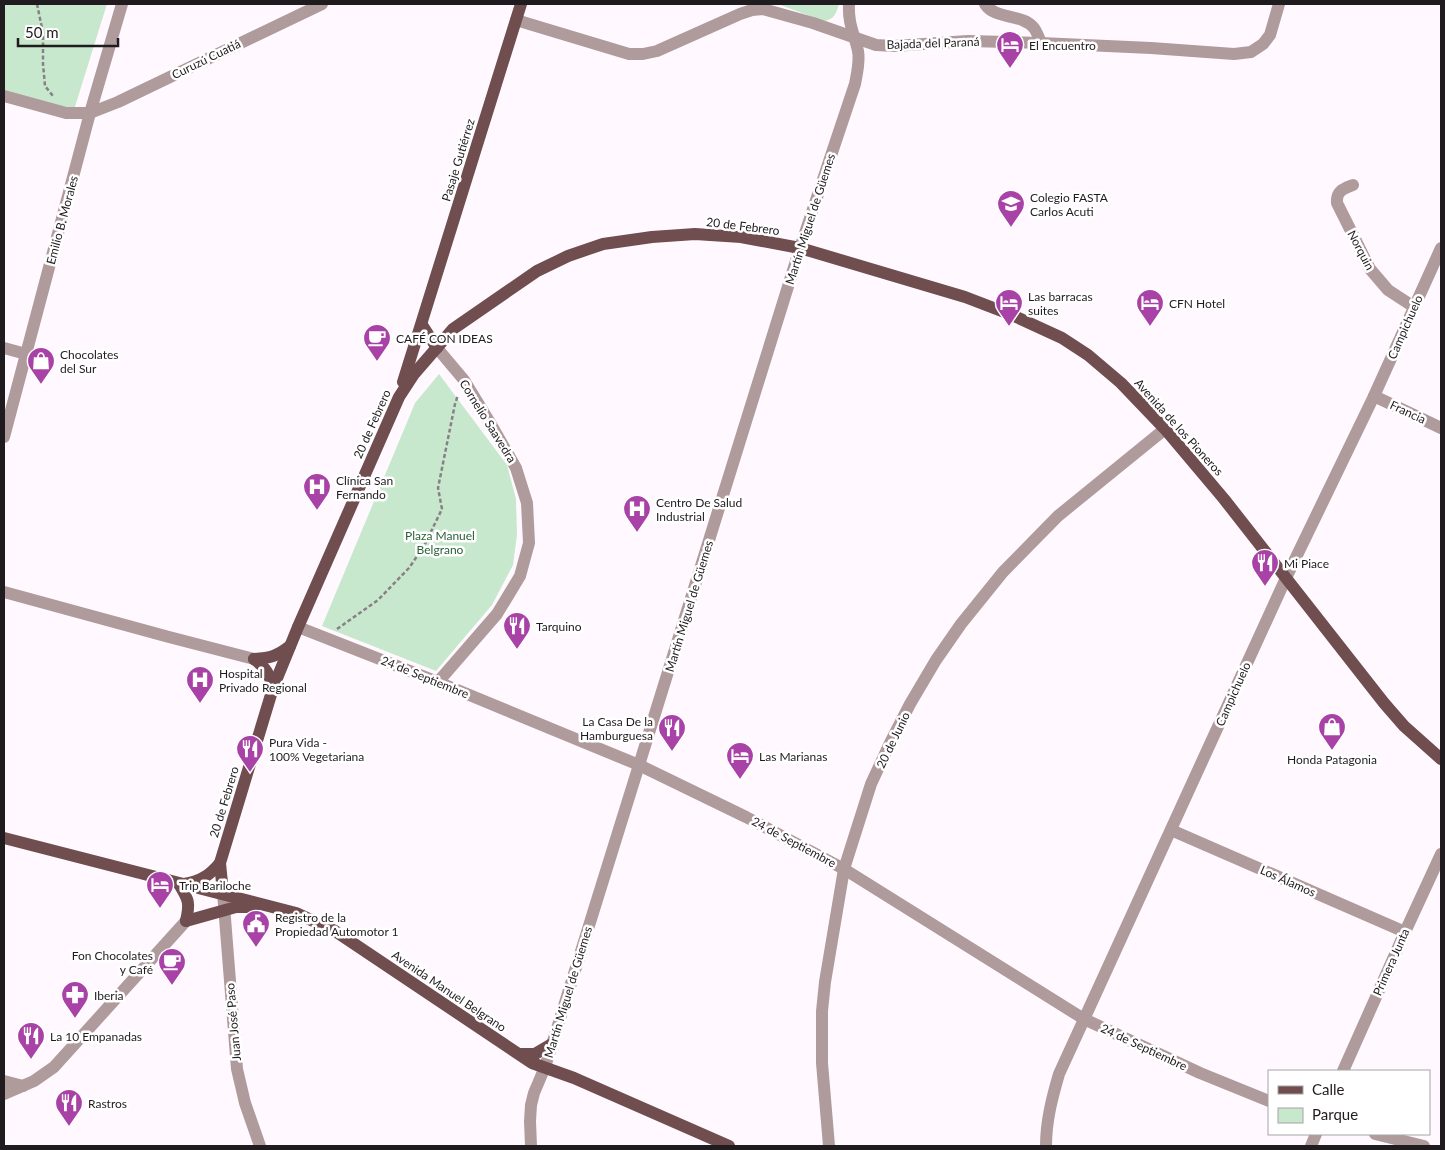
<svg xmlns="http://www.w3.org/2000/svg" width="1445" height="1150" font-family="Lato,sans-serif">
  <rect width="100%" height="100%" fill="#fff9ff"/>
  <g fill="#c8e8cd">
    <polygon points="4,4 107,4 73,113 4,95"/>
    <path d="M778 4H839C836 14 834 20 823 21Z"/>
    <polygon points="439,374 507,465 516,499 517,535 513,565 492,605 436,671 322,626 415,403"/>
  </g>
  <g fill="none" stroke-linecap="round" stroke-linejoin="round">
    <g stroke="#868186" stroke-width="2.5" stroke-dasharray="4 2.5" stroke-linecap="butt">
      <polyline points="37,4 43,33 43,64 45,86 53,96"/>
      <polyline points="337,629 378,600 409,568 424,546 442,509 438,488 455,404 458,395"/>
    </g>
    <g stroke="#b09b9c" stroke-width="12">
      <path d="M985 4C995 20 1022 13 1034 28 1037 32 1039 38 1041 43"/>
      <polyline points="516,20 629,54 643,54 657,51 740,14 752,10 763,9 813,23 876,45 894,46 968,41 1041,43 1151,48 1234,54 1251,52 1263,44 1270,35 1279,4"/>
      <polyline points="4,96 66,113 90,113 118,102 322,4"/>
      <path d="M1353 185C1343 189 1336 191 1337 203L1370 269 1388 290 1414 307"/>
      <polyline points="4,348 26,354"/>
      <polyline points="437,348 464,380 489,421 516,468 527,503 529,543 520,576 497,614 438,682"/>
      <polyline points="1374,396 1441,428"/>
      <polyline points="4,437 90,113 122,4"/>
      <polyline points="4,592 169,637 254,659"/>
      <polyline points="298,627 438,682 639,765 746,817 844,869 1084,1019 1200,1073 1269,1101"/>
      <polyline points="1171,830 1405,932"/>
      <polyline points="223,893 237,1069 245,1103 260,1146"/>
      <polyline points="1343,1071 1405,932 1441,854"/>
      <polyline points="4,1081 23,1086"/>
      <polyline points="4,1094 34,1081 54,1067 186,921"/>
      <polyline points="1375,1134 1424,1146"/>
      <path d="M531 1146 530 1121 531 1105 534 1093 545 1067 800 248 855 84C857 73 860 62 858 51 854 33 848 24 849 4"/>
      <polyline points="829,1146 822,1063 822,1011 825,982 844,869 871,784 890,743 910,704 936,660 961,624 1003,572 1058,516 1165,429"/>
      <path d="M1046 1146C1046 1121 1052 1098 1059 1074L1286 578 1374 396 1441 248"/>
      <polyline points="1311,1146 1316,1134"/>
    </g>
    <g stroke="#704e4f" stroke-width="12">
      <polyline points="422,325 437,348"/>
      <polyline points="403,382 521,4"/>
      <path d="M254 659C271 658 277 656 290 646"/>
      <path d="M254 659C266 668 269 673 273 688"/>
      <polyline points="4,838 296,913 335,931 532,1063 574,1078 729,1146"/>
      <path d="M179 884C189 900 190 903 186 921"/>
      <path d="M184 884C200 882 210 875 220 863"/>
      <polyline points="223,893 220,863 273,688 298,627 399,397 414,374 453,329 537,271 568,256 603,244 652,237 695,234 741,237 800,248 965,297 1012,315 1062,338 1088,355 1121,383 1165,429 1224,499 1384,703 1404,726 1441,759"/>
      <polyline points="186,921 236,907 254,907"/>
      <polyline points="520,1054 535,1054 552,1044"/>
    </g>
  </g>
  <defs>
    <symbol id="hotel-pin" viewBox="-11 -11 22 30"><path d="M0 17L-7.5 6A9.5 9.5 0 1 1 7.5 6Z" fill="#a842a6" stroke="#fff"/><path d="M-6-4.5h1.5V1H6V5H4.5V3h-9V5H-6ZM-4 0a1.8 1.8 0 1 1 3.6 0ZM.5 0V-2.5h3Q6-2.5 6 0Z" fill="#fff"/></symbol>
    <symbol id="university-pin" viewBox="-11 -11 22 30"><path d="M0 17L-7.5 6A9.5 9.5 0 1 1 7.5 6Z" fill="#a842a6" stroke="#fff"/><path d="M0-5L7-2L0 1L-7-2ZM-4 1L0 2.5L4 1V4Q0 6-4 4Z" fill="#fff"/></symbol>
    <symbol id="cafe-pin" viewBox="-11 -11 22 30"><path d="M0 17L-7.5 6A9.5 9.5 0 1 1 7.5 6Z" fill="#a842a6" stroke="#fff"/><path d="M-5.5-4.5H6V0H3Q3 3.5 0 3.5H-2.5Q-5.5 3.5-5.5 0ZM3-3.2v2h1.7v-2ZM-6 4.5H4V6H-6Z" fill="#fff"/></symbol>
    <symbol id="shop-pin" viewBox="-11 -11 22 30"><path d="M0 17L-7.5 6A9.5 9.5 0 1 1 7.5 6Z" fill="#a842a6" stroke="#fff"/><path d="M-5-2.5h2.3a2.7 3.5 0 0 1 5.4 0H5L5.5 6h-11ZM-1.5-2.5h3a1.5 2.3 0 0 0-3 0Z" fill="#fff"/></symbol>
    <symbol id="hospital-pin" viewBox="-11 -11 22 30"><path d="M0 17L-7.5 6A9.5 9.5 0 1 1 7.5 6Z" fill="#a842a6" stroke="#fff"/><path d="M-5-5h3v3.5h4V-5h3V5h-3V1.5h-4V5h-3Z" fill="#fff"/></symbol>
    <symbol id="restaurant-pin" viewBox="-11 -11 22 30"><path d="M0 17L-7.5 6A9.5 9.5 0 1 1 7.5 6Z" fill="#a842a6" stroke="#fff"/><path d="M-5-6h1v4h1v-4h1v4h1v-4h1v5L-1.5 .5V6h-2V.5L-5-1ZM5-6V6H3V1.5H1.5Q1.5-4 5-6Z" fill="#fff"/></symbol>
    <symbol id="civic-pin" viewBox="-11 -11 22 30"><path d="M0 17L-7.5 6A9.5 9.5 0 1 1 7.5 6Z" fill="#a842a6" stroke="#fff"/><path d="M-.6-6.5H3V-4.5H.6V-3L4-1V1h2V6H-6V1h2V-1L-.6-3ZM-1.2 2.5V6h2.4V2.5Z" fill="#fff"/></symbol>
    <symbol id="pharmacy-pin" viewBox="-11 -11 22 30"><path d="M0 17L-7.5 6A9.5 9.5 0 1 1 7.5 6Z" fill="#a842a6" stroke="#fff"/><path d="M-2-6h4v4h4v4h-4v4h-4v-4h-4v-4h4Z" fill="#fff"/></symbol>
  </defs>
  <g fill-rule="evenodd">
    <use href="#hotel-pin" x="994" y="29" width="32" height="43"/>
    <use href="#university-pin" x="995" y="188" width="32" height="43"/>
    <use href="#hotel-pin" x="993" y="287" width="32" height="43"/>
    <use href="#hotel-pin" x="1134" y="287" width="32" height="43"/>
    <use href="#cafe-pin" x="361" y="322" width="32" height="43"/>
    <use href="#shop-pin" x="25" y="345" width="32" height="43"/>
    <use href="#hospital-pin" x="301" y="471" width="32" height="43"/>
    <use href="#hospital-pin" x="621" y="493" width="32" height="43"/>
    <use href="#restaurant-pin" x="1249" y="547" width="32" height="43"/>
    <use href="#restaurant-pin" x="501" y="610" width="32" height="43"/>
    <use href="#hospital-pin" x="184" y="664" width="32" height="43"/>
    <use href="#shop-pin" x="1316" y="711" width="32" height="43"/>
    <use href="#restaurant-pin" x="656" y="712" width="32" height="43"/>
    <use href="#restaurant-pin" x="234" y="733" width="32" height="43"/>
    <use href="#hotel-pin" x="724" y="740" width="32" height="43"/>
    <use href="#hotel-pin" x="144" y="869" width="32" height="43"/>
    <use href="#civic-pin" x="240" y="908" width="32" height="43"/>
    <use href="#cafe-pin" x="156" y="946" width="32" height="43"/>
    <use href="#pharmacy-pin" x="59" y="979" width="32" height="43"/>
    <use href="#restaurant-pin" x="15" y="1020" width="32" height="43"/>
    <use href="#restaurant-pin" x="53" y="1087" width="32" height="43"/>
  </g>
  <g text-anchor="middle" dominant-baseline="central" stroke-width="5" stroke-linejoin="round" paint-order="stroke">
    <g font-size="12" fill="#201b1f" stroke="#fff">
      <text transform="translate(933 43) rotate(-2)">Bajada del Paraná</text>
      <text transform="translate(206 59) rotate(-26)">Curuzú Cuatiá</text>
      <text transform="translate(458 160) rotate(-73)">Pasaje Gutiérrez</text>
      <text transform="translate(810 219) rotate(-72)">Martín Miguel de Güemes</text>
      <text transform="translate(62 220) rotate(-75)">Emilio B. Morales</text>
      <text transform="translate(743 226) rotate(7)">20 de Febrero</text>
      <text transform="translate(1361 250) rotate(62)">Norquin</text>
      <text transform="translate(1405 327) rotate(-66)">Campichuelo</text>
      <text transform="translate(1408 412) rotate(25)">Francia</text>
      <text transform="translate(488 421) rotate(58)">Cornelio Saavedra</text>
      <text transform="translate(372 424) rotate(-66)">20 de Febrero</text>
      <text transform="translate(1179 427) rotate(48)">Avenida de los Pioneros</text>
      <text transform="translate(689 606) rotate(-73)">Martín Miguel de Güemes</text>
      <text transform="translate(425 677) rotate(22)">24 de Septiembre</text>
      <text transform="translate(1233 694) rotate(-66)">Campichuelo</text>
      <text transform="translate(893 740) rotate(-64)">20 de Junio</text>
      <text transform="translate(224 802) rotate(-73)">20 de Febrero</text>
      <text transform="translate(794 842) rotate(28)">24 de Septiembre</text>
      <text transform="translate(1288 881) rotate(24)">Los Álamos</text>
      <text transform="translate(1391 962) rotate(-66)">Primera Junta</text>
      <text transform="translate(449 991) rotate(34)">Avenida Manuel Belgrano</text>
      <text transform="translate(568 992) rotate(-73)">Martín Miguel de Güemes</text>
      <text transform="translate(233 1022) rotate(-95)">Juan José Paso</text>
      <text transform="translate(1144 1047) rotate(25)">24 de Septiembre</text>
    </g>
    <g font-size="12" fill="#201b1f" stroke="#fff" text-anchor="start">
      <text x="1029" y="45">El Encuentro</text>
      <text x="1030" y="197">Colegio FASTA<tspan x="1030" dy="14">Carlos Acuti</tspan></text>
      <text x="1028" y="296">Las barracas<tspan x="1028" dy="14">suites</tspan></text>
      <text x="1169" y="303">CFN Hotel</text>
      <text x="396" y="338">CAFÉ CON IDEAS</text>
      <text x="60" y="354">Chocolates<tspan x="60" dy="14">del Sur</tspan></text>
      <text x="336" y="480">Clínica San<tspan x="336" dy="14">Fernando</tspan></text>
      <text x="656" y="502">Centro De Salud<tspan x="656" dy="14">Industrial</tspan></text>
      <text x="1284" y="563">Mi Piace</text>
      <text x="536" y="626">Tarquino</text>
      <text x="219" y="673">Hospital<tspan x="219" dy="14">Privado Regional</tspan></text>
      <text x="653" y="721" text-anchor="end">La Casa De la<tspan x="653" dy="14">Hamburguesa</tspan></text>
      <text x="269" y="742">Pura Vida -<tspan x="269" dy="14">100% Vegetariana</tspan></text>
      <text x="759" y="756">Las Marianas</text>
      <text x="1332" y="759" text-anchor="middle">Honda Patagonia</text>
      <text x="179" y="885">Trip Bariloche</text>
      <text x="275" y="917">Registro de la<tspan x="275" dy="14">Propiedad Automotor 1</tspan></text>
      <text x="153" y="955" text-anchor="end">Fon Chocolates<tspan x="153" dy="14">y Café</tspan></text>
      <text x="94" y="995">Iberia</text>
      <text x="50" y="1036">La 10 Empanadas</text>
      <text x="88" y="1103">Rastros</text>
    </g>
    <g font-size="12" fill="#2d6039" stroke="#fff">
      <text x="440" y="535">Plaza Manuel<tspan x="440" dy="14">Belgrano</tspan></text>
    </g>
  </g>
  <rect width="1445" height="1150" fill="none" stroke="#201b1f" stroke-width="10"/>
  <rect x="1268" y="1070" width="162" height="65" fill="#ffffff" stroke="#a6a4a5"/>
  <rect x="1278" y="1086" width="25" height="8" fill="#704e4f" stroke="#a6a4a5"/>
  <text x="1312" y="1095" font-size="15" fill="#201b1f">Calle</text>
  <rect x="1278" y="1108" width="25" height="15" fill="#c8e8cd" stroke="#a6a4a5"/>
  <text x="1312" y="1120" font-size="15" fill="#201b1f">Parque</text>
  <path d="M18 38v8h100v-8" fill="none" stroke="#201b1f" stroke-width="2.5"/>
  <text x="25" y="38" font-size="15" fill="#201b1f" stroke="#ffffff" stroke-width="4" paint-order="stroke">50 m</text>
</svg>
